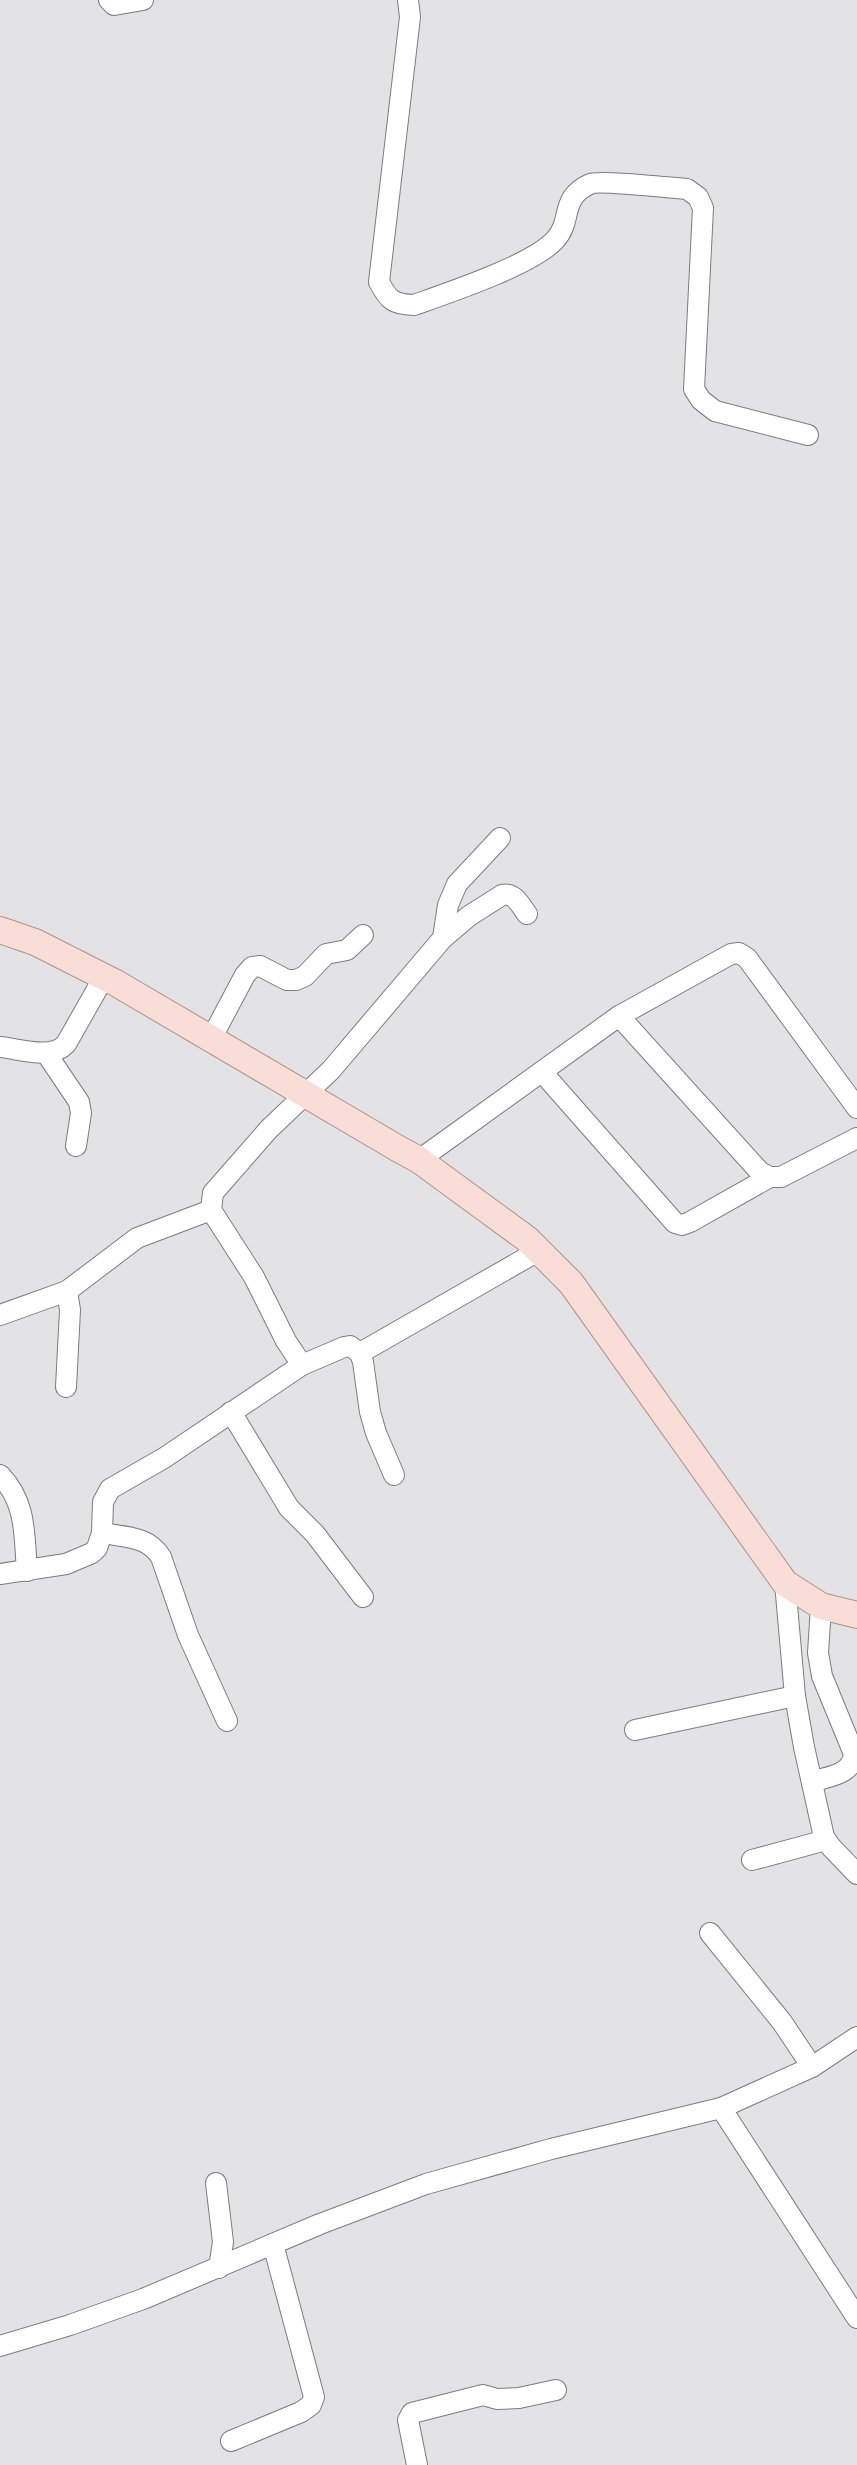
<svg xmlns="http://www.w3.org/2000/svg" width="857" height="2465" font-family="'Fira Sans',sans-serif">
  <rect width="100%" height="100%" fill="#e3e3e5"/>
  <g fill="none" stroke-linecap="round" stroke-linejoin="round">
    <defs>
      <g id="minor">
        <polyline points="109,0 114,5 143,0"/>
        <path d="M408 0 410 17 379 282C389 301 393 304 414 305 448 293 532 265 555 240 573 221 559 198 590 184 599 180 672 188 687 189L698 197 703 208 694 389 701 400 715 411 808 435"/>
        <polyline points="443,938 448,905 457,884 500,838"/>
        <polyline points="619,1016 731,954 739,953 747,958 857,1108"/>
        <polyline points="211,1039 245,975 252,967 260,966 287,980 296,980 305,976 326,954 347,950 363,935"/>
        <path d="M0 1047C20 1049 51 1060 66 1044L104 977"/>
        <polyline points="46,1053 79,1102 81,1113 76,1146"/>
        <polyline points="542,1072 675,1223 682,1225 690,1222 770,1177"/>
        <polyline points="419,1160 619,1016 760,1172 770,1177 781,1177 857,1138"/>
        <polyline points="0,1315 67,1291 137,1238 211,1210"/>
        <polyline points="360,1353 540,1250"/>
        <polyline points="302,1365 344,1347 350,1346 360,1353 363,1362 370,1412 376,1433 394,1475"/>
        <polyline points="66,1387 70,1310 67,1291"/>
        <polyline points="231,1412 289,1508 315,1534 363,1597"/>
        <path d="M0 1475C27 1503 24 1535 27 1571"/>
        <path d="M102 1533C125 1537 148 1536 161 1557L188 1635 227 1721"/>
        <path d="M0 1574 66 1564 92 1553 97 1548 102 1533 103 1502 110 1489 164 1458 302 1365 286 1341 254 1277 211 1210 213 1193 269 1129 331 1070 443 938 469 916 502 895C515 892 520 905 527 914"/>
        <polyline points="785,1583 795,1696 804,1747 824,1837 831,1847 857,1874"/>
        <polyline points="635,1730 795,1696"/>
        <path d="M812 1782C829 1776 852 1775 854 1754L822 1676 818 1653 821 1606"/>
        <polyline points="752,1860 826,1840"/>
        <polyline points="710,1933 782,2022 812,2067"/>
        <polyline points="721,2108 857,2318"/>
        <polyline points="216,2183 223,2242 219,2268"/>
        <polyline points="0,2346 70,2325 143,2299 320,2224 426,2184 551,2149 721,2108 812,2067 857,2037"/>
        <polyline points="231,2441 301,2412 311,2405 314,2397 273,2244"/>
        <polyline points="417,2465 408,2420 412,2413 483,2395 497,2399 519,2398 556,2390"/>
      </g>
      <polyline id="major" points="0,930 35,942 116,983 397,1148 419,1160 527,1239 571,1283 785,1583 821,1606 857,1615"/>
    </defs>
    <use href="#minor" stroke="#7c7c7e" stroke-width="22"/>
    <use href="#major" stroke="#af918a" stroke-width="28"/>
    <use href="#minor" stroke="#fff" stroke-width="20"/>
    <use href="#major" stroke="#f9ded7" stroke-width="26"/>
  </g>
</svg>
